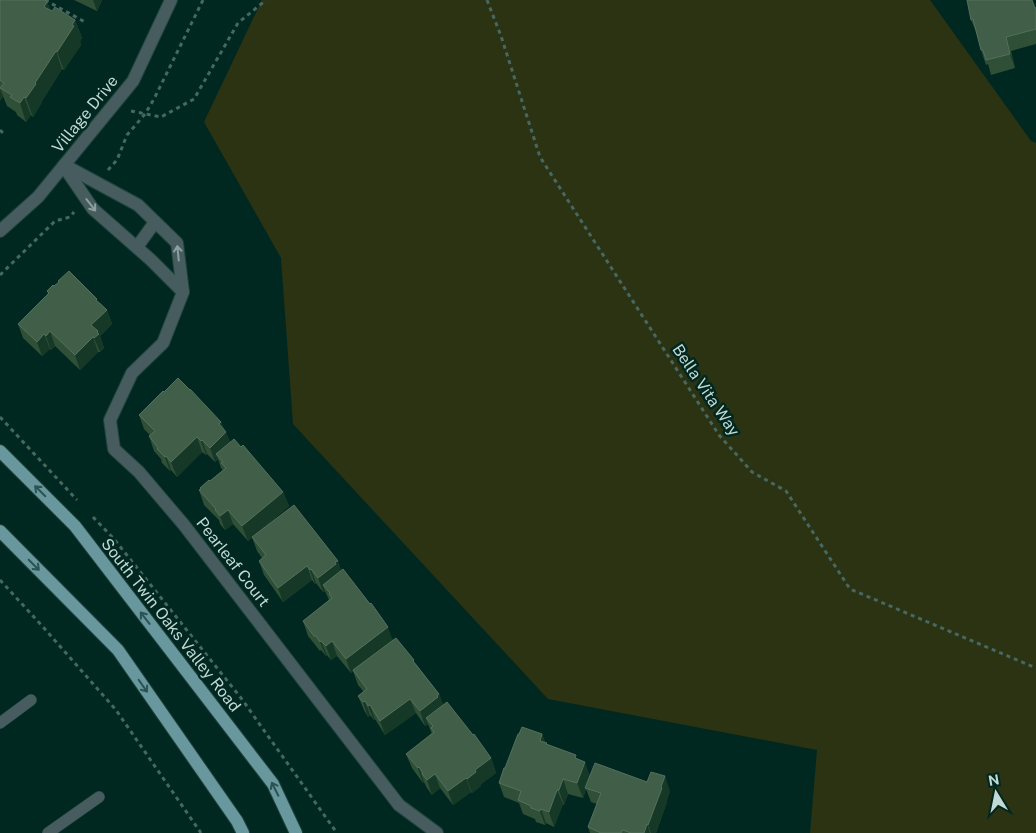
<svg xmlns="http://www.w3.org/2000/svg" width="1036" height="833" font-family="'Public Sans',sans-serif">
  <rect width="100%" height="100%" fill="#002821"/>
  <polygon fill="#2c3312" points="262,0 930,0 1031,141 1036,143 1036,833 810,833 817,750 548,699 293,424 281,258 204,122"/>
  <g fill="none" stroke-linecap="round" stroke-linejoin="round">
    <defs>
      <g id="service">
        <polyline points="0,723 31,700"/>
        <polyline points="48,833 99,797"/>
      </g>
      <g id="minor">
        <polyline points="64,165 138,205 177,243 183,292 163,343 132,373 110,420 114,449 139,472 184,525 399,805 437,833"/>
        <polyline points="65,168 93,209 151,260 183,292"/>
        <polyline points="137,247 155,222"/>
      </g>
      <polyline id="tertiary" points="0,231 38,197 133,81 171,0"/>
      <g id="primary">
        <polyline points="0,451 75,526 273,784 296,833"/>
        <polyline points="0,531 118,650 237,821 243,833"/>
      </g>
    </defs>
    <use href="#service" stroke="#1f443d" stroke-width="12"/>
    <use href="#minor" stroke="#1f443d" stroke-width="14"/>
    <use href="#tertiary" stroke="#1f443d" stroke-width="14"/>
    <use href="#primary" stroke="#1f443d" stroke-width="14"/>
    <g stroke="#476862" stroke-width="3" stroke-dasharray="4 4" stroke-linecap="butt">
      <polyline points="45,0 85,22"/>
      <polyline points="487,0 501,36 540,157 719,435 752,472 786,491 850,589 1036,668"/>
      <polyline points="131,111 161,117 194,99 238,23 266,0"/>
      <polyline points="0,130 4,134"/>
      <polyline points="108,170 117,160 127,135 145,114 154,99 203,0"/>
      <polyline points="0,275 55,221 70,217 74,212"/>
      <polyline points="0,417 77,500"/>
      <polyline points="93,517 114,539 241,698 337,833"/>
      <polyline points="0,580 44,628 116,710 201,833"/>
    </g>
    <use href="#service" stroke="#465c5f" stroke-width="11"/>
    <use href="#minor" stroke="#465c5f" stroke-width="12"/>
    <use href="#tertiary" stroke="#465c5f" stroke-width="12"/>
    <use href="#primary" stroke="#69979e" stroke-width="12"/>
  </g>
  <g fill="#304f37">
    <polygon points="0,0 47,2 51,11 75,20 82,38 80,41 81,45 64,70 62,69 42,101 42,102 33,117 31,115 26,122 17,115 16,112 7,106 3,96 0,101"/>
    <polygon points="74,0 102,0 97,11"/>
    <polygon points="1036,8 1036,44 1011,51 1015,68 991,75 988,64 986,65 981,50 977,34 971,20"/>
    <polygon points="47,291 99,302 107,310 112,324 100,336 104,348 100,352 98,352 80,370 55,346 51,350 50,349 42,356 23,338 18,324 48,294"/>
    <polygon points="164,392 221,422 230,442 241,447 283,492 289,506 260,531 341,570 393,640 416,664 439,694 443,705 491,758 496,773 481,784 481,786 472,793 471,792 453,805 440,788 432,795 427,788 424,782 423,783 412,768 406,754 432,734 428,724 425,726 416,713 385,735 375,719 374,720 370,715 368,717 364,710 358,696 364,692 358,685 353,671 351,673 337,656 331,660 327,655 326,656 321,650 320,651 308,636 303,621 329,600 325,591 323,592 316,583 315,584 312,580 283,602 264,575 259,561 262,558 257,551 252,537 248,541 233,524 225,530 220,524 219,520 204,505 199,490 223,470 221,468 218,459 215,462 207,454 206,455 202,452 177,477 171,470 170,471 162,463 161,459 154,451 149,436 150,435 144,429 139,415"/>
    <polygon points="542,734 545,742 547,745 578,759 590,775 670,791 667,800 667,802 656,833 590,833 588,827 597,804 591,802 586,789 583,798 568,794 564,805 563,804 554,827 546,823 545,825 536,822 535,819 523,814 519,803 504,797 499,783"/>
  </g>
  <g fill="#163927">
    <polygon points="93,0 102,0 97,11"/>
    <polygon points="47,2 54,20 44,7"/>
    <polygon points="75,20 82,38 80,41 81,45 64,70 57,52"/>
    <polygon points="1007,43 1012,57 1015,68 1010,54"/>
    <polygon points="56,51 62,69 42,101 42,102 33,117 26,98 35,83"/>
    <polygon points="0,88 3,96 0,101"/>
    <polygon points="24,97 31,115 26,122 20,103"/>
    <polygon points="107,310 112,324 100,336 104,348 100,352 94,338 91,325"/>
    <polygon points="50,331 55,346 51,350 46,336"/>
    <polygon points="44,334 50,349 42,356 37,342"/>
    <polygon points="93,337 98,352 80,370 75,355"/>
    <polygon points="221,422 225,433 226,432 232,446 216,454 218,459 215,462 210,448 219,424"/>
    <polygon points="197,437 202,452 177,477 171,462"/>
    <polygon points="202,440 207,454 206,455 201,441"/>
    <polygon points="166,456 171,470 170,471 165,457"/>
    <polygon points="283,492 289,506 248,541 242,526"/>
    <polygon points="228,510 233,524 225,530 220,516"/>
    <polygon points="338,561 343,575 323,585 325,591 323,592 318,578"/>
    <polygon points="307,566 312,580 283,602 278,588"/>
    <polygon points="311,569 316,583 315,584 310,570"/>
    <polygon points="388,627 393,641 351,673 346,659"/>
    <polygon points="321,641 327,655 326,656 320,642"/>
    <polygon points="332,641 337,656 331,660 326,646"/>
    <polygon points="439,694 445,709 426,718 428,724 425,726 420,711"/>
    <polygon points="410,699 416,713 385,735 380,721"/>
    <polygon points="365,701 370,715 368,717 363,702"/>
    <polygon points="370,705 375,719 374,720 368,706"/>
    <polygon points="542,734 547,748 540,741"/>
    <polygon points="491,758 496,773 481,784 481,786 472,793 467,779 475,770"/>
    <polygon points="585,762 590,776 583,798 577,783"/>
    <polygon points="419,767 424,782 423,783 418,768"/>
    <polygon points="435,774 440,788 432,795 427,780"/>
    <polygon points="665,776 670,791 667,800 667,802 656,833 651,833 648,825"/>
    <polygon points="466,778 471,792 453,805 448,791"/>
    <polygon points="563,779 568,794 564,805 559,790"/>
    <polygon points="557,790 563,804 554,827 549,812"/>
    <polygon points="541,809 546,823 545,825 540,811"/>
    <polygon points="647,824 650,833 644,833"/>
  </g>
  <g fill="#405e48" stroke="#54715d">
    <polygon points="0,0 45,0 47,2 44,7 52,11 55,7 75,20 72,25 74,26 57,52 56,51 35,83 36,84 26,98 24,97 20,103 10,97 12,95 0,88 4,83 0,80"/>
    <polygon points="967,0 1032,0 1035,8 1036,8 1036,29 1006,37 1010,54 986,60 983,50 981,50 973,19 971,20"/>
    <polygon points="69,271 97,299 96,300 107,310 91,325 98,331 97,332 99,334 94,338 93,337 75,355 50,331 46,336 44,334 37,342 18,324 49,293 47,291 53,285 54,286 59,282 58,281"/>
    <polygon points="178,378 190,390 190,389 221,422 219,424 226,432 210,448 202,440 201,441 197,437 171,462 166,456 165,457 157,449 158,448 149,436 155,431 139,415 163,391 164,392"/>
    <polygon points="234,439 241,447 243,445 283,492 242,526 228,510 220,516 215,510 216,509 199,490 201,489 200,488 209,480 210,481 226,468 221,463 223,462 216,454"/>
    <polygon points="294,505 338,561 335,562 336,564 318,578 311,569 310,570 307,566 278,588 259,561 266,555 252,537"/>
    <polygon points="343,569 370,604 371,603 388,627 346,659 332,641 326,646 321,641 320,642 316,636 314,636 303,621 332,598 329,594 330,593 323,585"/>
    <polygon points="396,638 414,660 413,661 439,694 437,696 438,697 420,711 410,699 380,721 370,705 368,706 365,701 363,702 358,696 367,689 353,670"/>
    <polygon points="447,702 473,735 474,734 491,758 475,770 476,772 467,779 466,778 448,791 435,774 427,780 422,774 423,773 419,767 418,768 406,754 434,732 431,728 433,726 426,718"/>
    <polygon points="522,727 542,734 540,741 547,743 546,744 576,755 575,758 585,762 577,783 563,779 559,790 557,790 549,812 541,809 540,811 531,808 531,806 518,800 521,791 499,783 504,768 505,768 518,734 519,734"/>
    <polygon points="595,763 647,782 651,772 665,776 661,787 662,788 648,825 647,824 644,833 631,833 623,830 622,830 621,833 601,833 588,827 601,793 585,788"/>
  </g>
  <defs><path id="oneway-shaft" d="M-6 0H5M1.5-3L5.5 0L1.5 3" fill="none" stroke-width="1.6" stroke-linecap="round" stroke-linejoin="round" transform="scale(1.25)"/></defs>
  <g stroke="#8ba19f">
    <use href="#oneway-shaft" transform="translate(91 205) rotate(52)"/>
    <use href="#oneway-shaft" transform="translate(178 253) rotate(-96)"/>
  </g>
  <g stroke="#2a5453">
    <use href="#oneway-shaft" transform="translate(40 491) rotate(-135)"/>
    <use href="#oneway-shaft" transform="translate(34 565) rotate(45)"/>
    <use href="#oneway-shaft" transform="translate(145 618) rotate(-128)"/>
    <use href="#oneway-shaft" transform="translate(143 686) rotate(55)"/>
    <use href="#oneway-shaft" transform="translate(275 789) rotate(-117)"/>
  </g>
  <g text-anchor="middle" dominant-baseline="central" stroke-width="5" stroke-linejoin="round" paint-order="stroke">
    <g font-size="16" fill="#c3d9d3" stroke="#002821">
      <text transform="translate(85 114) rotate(-51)">Village Drive</text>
      <text transform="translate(706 390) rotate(56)">Bella Vita Way</text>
      <text transform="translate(233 562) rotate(52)">Pearleaf Court</text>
      <text transform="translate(171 625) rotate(52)">South Twin Oaks Valley Road</text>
    </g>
  </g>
  <g transform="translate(996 793) rotate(350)" stroke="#002821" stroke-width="4" paint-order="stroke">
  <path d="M0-4L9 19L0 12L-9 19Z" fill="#c3d9d3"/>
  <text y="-8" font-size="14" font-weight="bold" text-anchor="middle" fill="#c3d9d3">N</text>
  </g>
</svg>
